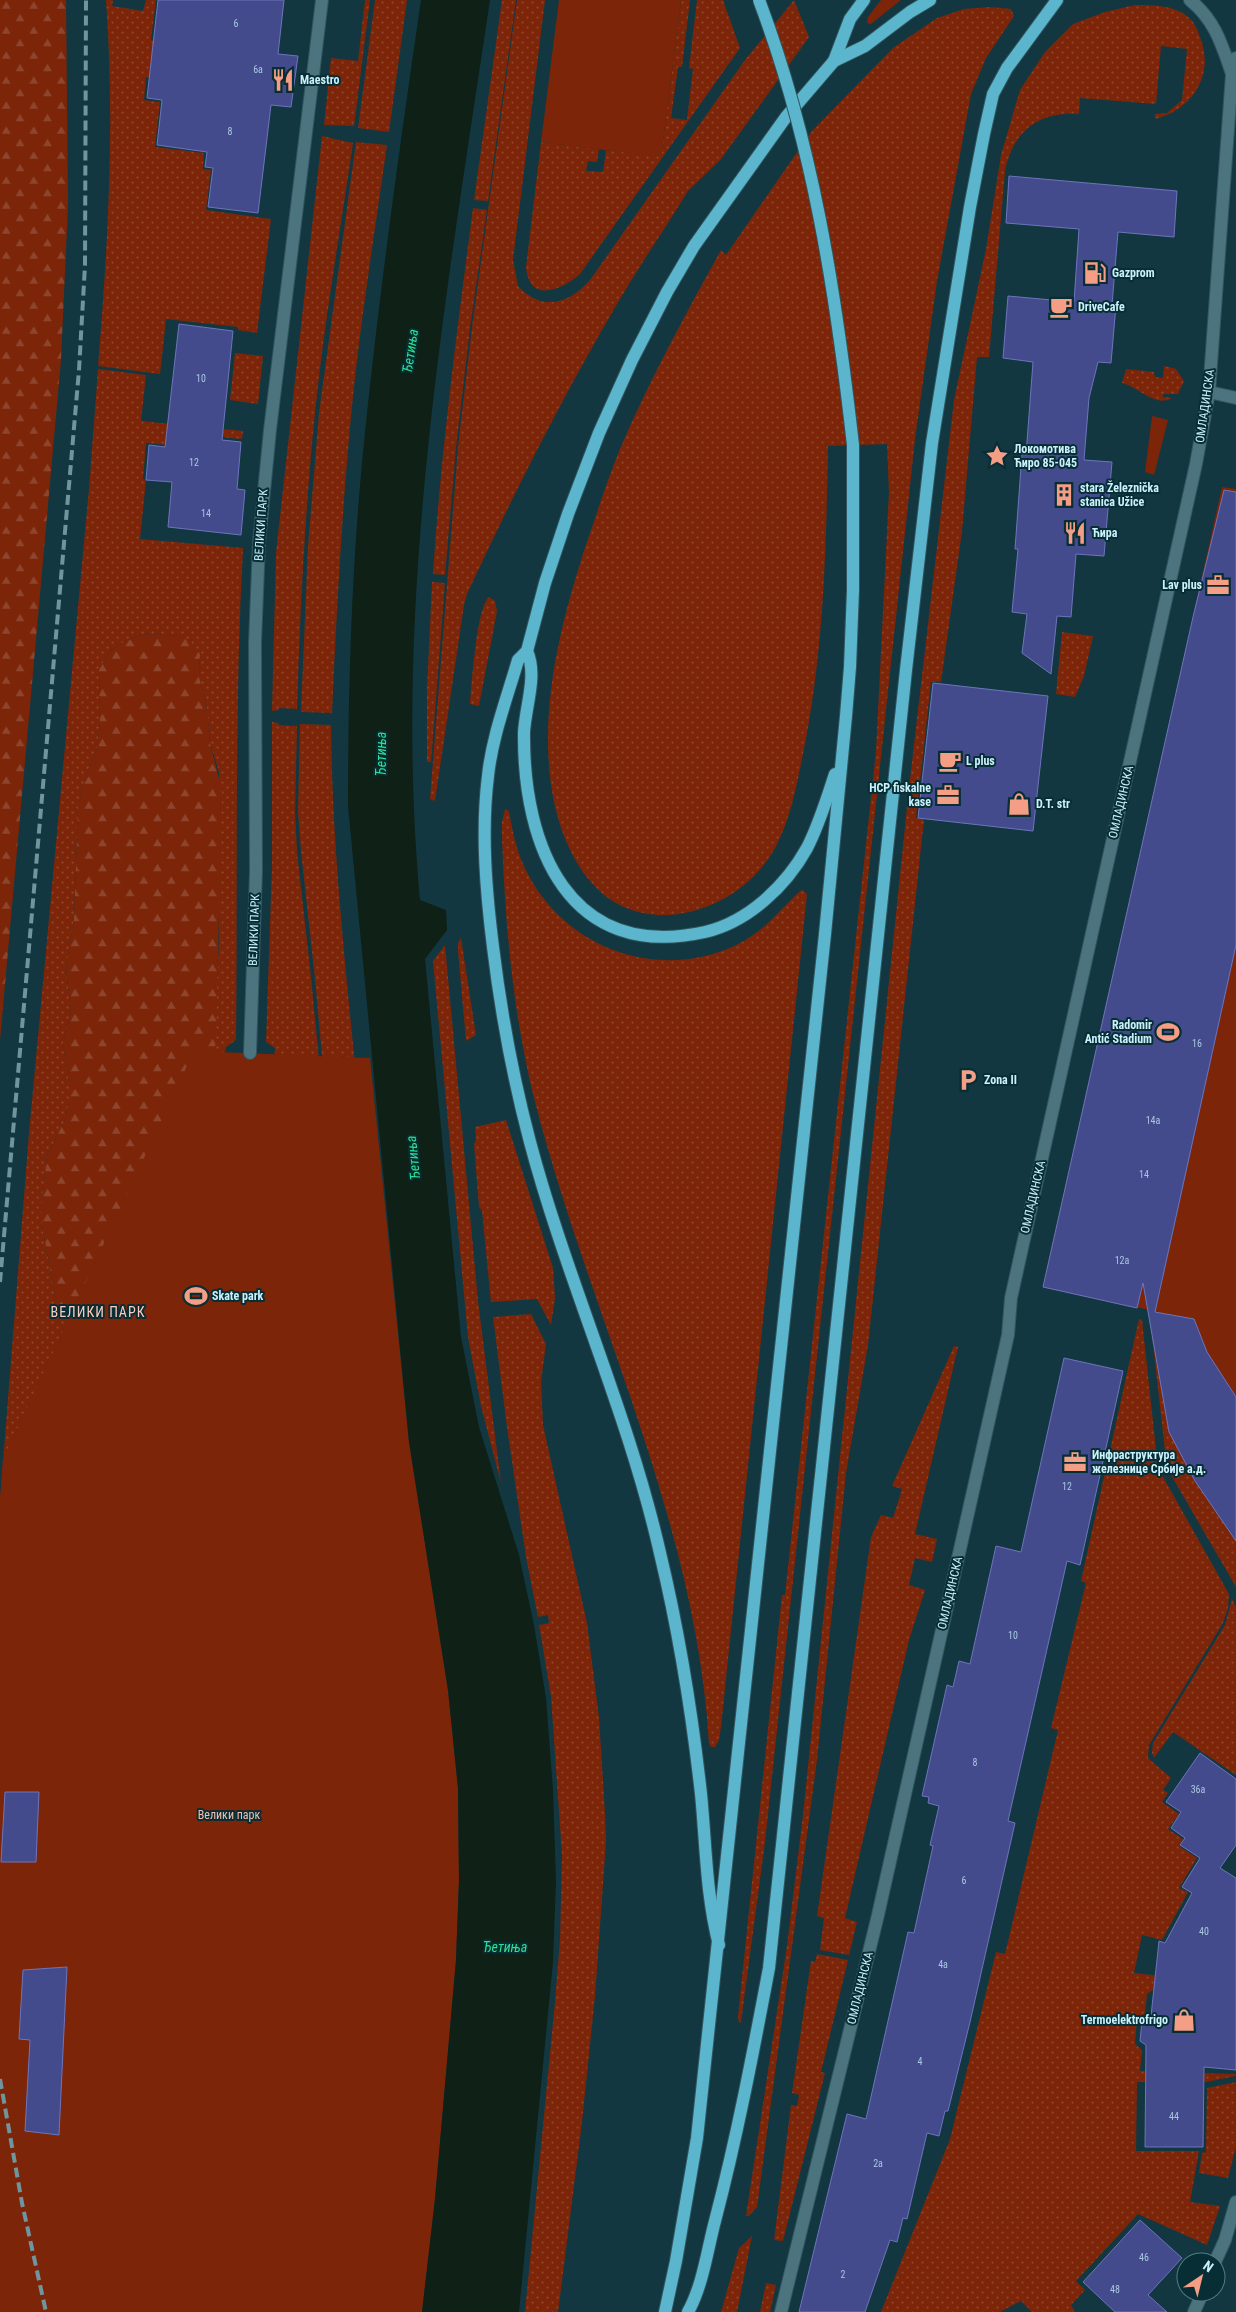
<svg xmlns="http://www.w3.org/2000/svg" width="1236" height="2312" font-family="'Roboto Condensed',sans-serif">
  <defs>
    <pattern id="grass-dots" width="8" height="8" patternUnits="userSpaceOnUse" patternTransform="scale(1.25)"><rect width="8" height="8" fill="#7c2508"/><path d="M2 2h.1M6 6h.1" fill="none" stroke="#8d452d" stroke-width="1.8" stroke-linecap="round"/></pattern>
    <pattern id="forest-firs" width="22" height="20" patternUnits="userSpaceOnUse" patternTransform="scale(1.25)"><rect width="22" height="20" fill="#7c2508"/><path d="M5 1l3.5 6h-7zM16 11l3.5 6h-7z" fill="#8d452d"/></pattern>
  </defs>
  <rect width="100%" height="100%" fill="#133740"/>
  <g fill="url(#grass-dots)" fill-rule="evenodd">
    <path d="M106 0H113L112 6 143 11 146 0H156L151 40 198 46 163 79 146 77 144 100 160 102 155 147 204 153 203 169 211 170 206 210 271 219 257 333 238 330V327L166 319 160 374 98 366C108 245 115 122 106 0Z"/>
    <polygon points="365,0 370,0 354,126 324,125 331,58 358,61"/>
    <polygon points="375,0 407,0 389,132 358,128"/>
    <polygon points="502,0 516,0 488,201 474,200"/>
    <path d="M517 0H545L513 260 518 286C542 312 569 304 590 280L745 60 794 0 809 37 721 159 688 191 680 204C659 237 637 270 617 304 562 398 513 495 467 594L464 605 435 801 430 799 458 447 472 327Z"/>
    <path d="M681 0H690L682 67H678L671 118 687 120 693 69 689 68 697 0H723L740 48 580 274C562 290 529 304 526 267L541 142 599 149 597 162 588 161 586 171 603 172 606 150 661 156Z"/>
    <path d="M1135 5C1152 5 1173 5 1187 16 1195 22 1198 31 1201 40 1214 76 1192 110 1155 119V114L1167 113 1182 100 1187 49 1161 46 1156 104 1080 98 1079 114C1039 111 1013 131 1005 171L989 357H977L962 531 941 682H931L916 818 924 819 868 1345 846 1473 817 1760 757 2207 749 2216H746L787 1946 803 1815 909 788 954 400 986 249 1001 155 1020 90 1045 52 1073 24 1105 12Z"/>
    <path d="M990 7 1011 9 1014 16 986 58 971 94 937 281 915 439 765 1842 741 2022 739 2023 738 2016 782 1595H785L876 751 889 492 887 444 828 446C826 553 824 653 802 759 796 788 790 820 776 846 742 912 642 944 590 881 558 842 548 789 548 739 548 676 564 614 583 554 595 519 606 483 620 449 649 381 685 315 721 250L726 255 811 132 893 48 937 18 964 9Z"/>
    <path d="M322 136 353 143C340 233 324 323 315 413 305 512 300 610 297 709L279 708V710L272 711 276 553Z"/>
    <path d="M356 142 387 145C376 222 364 299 355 377 343 489 337 601 332 713L301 712 308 546 319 413Z"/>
    <path d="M473 208 487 210 470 328 456 448 445 575 433 574C441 451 457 331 473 208Z"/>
    <polygon points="235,353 263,356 258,404 230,400"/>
    <path d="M1164 366 1176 369 1184 381 1178 394H1163V397L1172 398C1155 408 1139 387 1122 383L1126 369 1154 372 1155 377 1163 378Z"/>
    <path d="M98 369 146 375 141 421 243 431 242 439 170 432 168 445 146 443 143 479 146 480 140 539 243 548C234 712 238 876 236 1040L226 1047 3 2312 0 1500 29 1133 89 489ZM150 634 179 636 200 654 199 677 206 703 210 743 219 772V941L211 1103 56 1302 42 1225V1199L47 1156 65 1120 69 1102V1082L63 1045 71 1012 66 968 74 919 78 808 83 785 97 748 100 723 99 670 109 652 120 644 138 636Z"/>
    <polygon points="432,582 445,583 431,762 427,762 427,690"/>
    <path d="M489 597 495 601 497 611 479 706 470 704C472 684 476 609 489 597Z"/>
    <polygon points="1062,632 1093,636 1084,676 1075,697 1056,694"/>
    <polygon points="272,722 278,723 279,725 297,726 295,813 297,852 311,977 344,1322 274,1060 275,1048 266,1042 272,866"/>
    <path d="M300 724 331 725C332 857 348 987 360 1117L328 1121 315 979 301 851 298 812Z"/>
    <path d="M505 809 509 811C512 829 516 849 524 866 560 945 652 982 732 947 763 933 776 914 799 892L802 890 807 894 721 1727 719 1740 715 1747H711L709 1744C696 1520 590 1316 535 1102 513 1015 505 925 502 837V822Z"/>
    <polygon points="461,938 476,1035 466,1041 458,951 458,943"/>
    <polygon points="445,945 478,1301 501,1483 481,1406 468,1337 433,961"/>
    <polygon points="506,1120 553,1268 555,1298 551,1325 537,1299 491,1302 482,1211 479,1207 474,1144 476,1140 475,1127"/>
    <polygon points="531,1314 546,1344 541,1382 543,1425 587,1623 599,1718 605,1813 606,1841 595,1996 582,2122 558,2312 525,2312 555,2002 560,1940 562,1855 551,1696 539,1625 549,1623 548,1615 538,1617 526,1557 507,1427 493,1317"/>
    <polygon points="1139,1319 1142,1320 1158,1468 1229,1594 1228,1608 1223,1623 1149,1745 1148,1758 1171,1778 1163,1790 1168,1793 1162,1802 1179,1814 1168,1829 1183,1839 1179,1846 1197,1858 1179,1888 1188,1892 1162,1940 1142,1935 1134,1973 1216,1982 1165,1982 1147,1994 1145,2013 1137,2019 1135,2044 1142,2050 1140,2071 1236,2074 1236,2076 1206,2082 1137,2082 1136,2151 1199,2151 1190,2202 1220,2206 1207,2245 1138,2214 1076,2281 1085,2290 1071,2305 1075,2312 1032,2312 1021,2301 1000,2312 881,2312 950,2139 996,1952 1005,1954 1058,1730 1051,1728 1086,1583 1081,1581"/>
    <polygon points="1152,1336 1169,1432 1195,1481 1236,1538 1236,1587 1167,1468"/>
    <polygon points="954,1346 958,1347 915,1534 937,1539 932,1562 915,1558 909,1585 925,1590 909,1640 845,1918 857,1922 849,1955 820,1950 824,1918 817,1916 871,1537 881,1515 893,1518 902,1489 892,1486"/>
    <polygon points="1232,1599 1236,1607 1236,1775 1173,1732 1154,1758 1152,1753 1153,1743 1225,1625"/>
    <polygon points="817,1954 848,1960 821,2072 825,2073 783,2241 774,2240 791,2105 797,2106 799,2095 792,2093 811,1961 815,1962"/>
    <polygon points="1236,2082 1236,2147 1228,2178 1199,2173 1202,2153 1206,2152 1207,2088"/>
    <polygon points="752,2236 737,2312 721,2312 739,2248"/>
    <polygon points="766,2283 776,2285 770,2312 760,2312"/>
  </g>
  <g fill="url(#forest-firs)">
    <polygon points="0,0 66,0 68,205 61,360 0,1040"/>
    <polygon points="150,634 179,636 191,642 200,654 199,677 206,703 210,743 222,791 216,1035 211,1103 73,1326 62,1315 56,1302 42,1225 42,1199 47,1156 65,1120 69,1102 69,1082 63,1045 71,1012 66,968 74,919 78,808 83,785 97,748 100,723 99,670 109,652 120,644 138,636"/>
  </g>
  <g fill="#7c2508">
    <polygon points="559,0 681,0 661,157 541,142"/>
    <polygon points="881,0 901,0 871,24 867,23 868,17"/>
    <polygon points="1152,416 1168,420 1154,475 1145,472"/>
    <polygon points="1222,487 1236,489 1236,1538 1195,1481 1169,1432 1152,1336 1154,1335 1159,1312 1043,1287"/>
    <polygon points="194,1051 370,1058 409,1442 448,1690 458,1788 459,1880 456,1960 435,2199 422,2312 0,2312 0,1501 3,1459"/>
  </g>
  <path fill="#0f2016" d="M421 0H490C446 297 392 598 420 900L446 910 447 930 425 959 461 1337 479 1427 519 1555 534 1625 546 1698 553 1790 556 1881 553 1962 519 2312H422L435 2199 456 1960 459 1880 458 1788 448 1690 409 1442 348 806C348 681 352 556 365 432 380 288 400 143 421 0Z"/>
  <g fill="#444b8d" stroke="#6c75bc">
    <polygon points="158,0 284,0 278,54 298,56 291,107 271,105 258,213 208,207 213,168 205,167 207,152 157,145 162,100 147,98"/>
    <polygon points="1009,176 1177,191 1174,237 1118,232 1112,305 1116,305 1111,363 1098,362 1089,398 1084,460 1112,462 1104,556 1076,554 1071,617 1057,616 1051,674 1022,653 1027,614 1012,612 1018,549 1015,549 1022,454 1026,455 1033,362 1003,358 1008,296 1074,302 1079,229 1006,223"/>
    <polygon points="179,324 233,331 222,440 241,442 237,489 245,490 241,535 168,527 172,482 146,480 149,445 165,447"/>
    <polygon points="1224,490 1236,492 1236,945 1155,1312 1194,1319 1207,1352 1236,1397 1236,1541 1195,1481 1169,1432 1143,1283 1137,1308 1043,1287 1193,617"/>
    <polygon points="933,683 1048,696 1033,831 918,818"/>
    <polygon points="1064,1358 1123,1371 1080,1565 1067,1561 1008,1821 1015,1823 970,2022 948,2111 945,2111 939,2136 927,2133 907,2219 903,2218 897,2242 890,2240 865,2312 799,2312 847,2114 866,2119 908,1932 914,1933 933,1846 930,1845 939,1806 928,1803 929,1797 922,1796 947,1685 953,1687 959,1661 970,1664 996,1546 1021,1552"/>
    <polygon points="1200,1753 1236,1779 1236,1845 1220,1868 1236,1878 1236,2070 1204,2067 1203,2147 1145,2147 1146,2045 1140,2041 1142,2021 1151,2016 1159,1941 1165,1943 1192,1893 1182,1887 1200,1858 1180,1845 1185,1838 1171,1828 1181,1812 1166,1802"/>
    <polygon points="5,1792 39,1792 36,1862 1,1862"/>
    <polygon points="67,1967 59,2135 25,2131 30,2040 19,2039 23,1970"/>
    <polygon points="1140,2220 1182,2258 1148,2295 1167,2312 1115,2312 1083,2282"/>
  </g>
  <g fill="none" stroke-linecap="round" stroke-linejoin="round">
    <defs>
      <g id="street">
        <path d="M1190 0C1215 20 1222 45 1232 74"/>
        <polyline points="1209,392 1236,398"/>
        <polyline points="250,1053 256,871 255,643 259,543 270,430 322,0"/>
        <polyline points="1215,2262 1225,2240 1236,2202"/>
        <polyline points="781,2312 878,1915 1008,1335 1011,1298 1196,464 1209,392 1232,74 1236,58"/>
        <polyline points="1194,2312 1203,2292"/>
      </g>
      <g id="primary">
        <polyline points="834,61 850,19 864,0"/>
        <path d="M527 651C538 676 525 707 524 733 523 847 569 962 705 932 748 922 786 886 807 848 819 825 827 798 835 774"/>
        <path d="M719 1945C706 1895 706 1845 701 1794 692 1713 679 1632 660 1553 628 1412 567 1281 530 1142 513 1078 501 1013 493 947 486 891 481 832 488 776 492 737 507 698 518 660L527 651 545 583 568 514 599 433 632 360 667 292 694 246 786 117 834 61 865 46 910 12 930 0"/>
        <polyline points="665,2312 676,2261 697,2138 825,934 846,716 850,667 853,590 853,445"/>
        <path d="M688 2312C703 2285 707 2251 715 2221 737 2137 753 2053 769 1968L906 670 932 443 970 207 984 134 993 94 1007 68 1057 0"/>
      </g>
    </defs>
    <use href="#street" stroke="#30555e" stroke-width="14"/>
    <use href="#primary" stroke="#30555e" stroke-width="14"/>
    <use href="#street" stroke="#4b747f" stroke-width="12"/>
    <use href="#primary" stroke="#5bb5cc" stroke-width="12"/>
    <g stroke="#6f959f" stroke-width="4" stroke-dasharray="10 5" stroke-linecap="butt">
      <polyline points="0,1282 79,370 85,265 86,0"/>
      <polyline points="0,2079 22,2203 46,2312"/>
    </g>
    <defs>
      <path id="primary-bridge" d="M759 0C813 143 836 294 853 445"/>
    </defs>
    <use href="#primary-bridge" stroke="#30555e" stroke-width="14" stroke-linecap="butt"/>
    <use href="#primary-bridge" stroke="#5bb5cc" stroke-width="12"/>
  </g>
  <defs>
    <symbol id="restaurant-bare" viewBox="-9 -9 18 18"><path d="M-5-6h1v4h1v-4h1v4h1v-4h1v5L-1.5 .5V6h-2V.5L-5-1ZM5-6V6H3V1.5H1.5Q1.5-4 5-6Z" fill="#f49e86" stroke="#072d35" stroke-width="2.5" paint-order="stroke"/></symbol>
    <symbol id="fuel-bare" viewBox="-9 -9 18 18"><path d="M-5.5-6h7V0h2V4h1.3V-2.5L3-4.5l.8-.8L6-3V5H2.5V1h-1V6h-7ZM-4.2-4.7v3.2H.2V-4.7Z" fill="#f49e86" stroke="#072d35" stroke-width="2.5" paint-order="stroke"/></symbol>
    <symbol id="cafe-bare" viewBox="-9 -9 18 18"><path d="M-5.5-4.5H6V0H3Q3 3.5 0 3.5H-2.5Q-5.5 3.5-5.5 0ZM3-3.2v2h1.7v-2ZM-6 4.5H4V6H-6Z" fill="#f49e86" stroke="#072d35" stroke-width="2.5" paint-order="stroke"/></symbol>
    <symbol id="sight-bare" viewBox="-9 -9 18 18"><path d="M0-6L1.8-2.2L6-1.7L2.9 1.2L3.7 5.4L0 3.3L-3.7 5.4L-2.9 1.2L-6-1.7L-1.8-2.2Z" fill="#f49e86" stroke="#072d35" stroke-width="2.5" paint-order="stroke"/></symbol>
    <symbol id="building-bare" viewBox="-9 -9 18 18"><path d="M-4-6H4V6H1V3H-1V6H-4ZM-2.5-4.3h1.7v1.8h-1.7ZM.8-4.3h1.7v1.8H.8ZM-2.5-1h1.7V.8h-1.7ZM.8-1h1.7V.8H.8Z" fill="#f49e86" stroke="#072d35" stroke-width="2.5" paint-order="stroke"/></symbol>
    <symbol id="office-bare" viewBox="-9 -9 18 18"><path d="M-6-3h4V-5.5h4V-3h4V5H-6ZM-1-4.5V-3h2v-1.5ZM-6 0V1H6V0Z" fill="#f49e86" stroke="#072d35" stroke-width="2.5" paint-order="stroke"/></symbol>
    <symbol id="shop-bare" viewBox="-9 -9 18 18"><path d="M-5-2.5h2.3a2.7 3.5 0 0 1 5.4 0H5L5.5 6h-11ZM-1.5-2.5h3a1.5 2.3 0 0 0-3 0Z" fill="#f49e86" stroke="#072d35" stroke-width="2.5" paint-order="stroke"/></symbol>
    <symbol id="stadium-bare" viewBox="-9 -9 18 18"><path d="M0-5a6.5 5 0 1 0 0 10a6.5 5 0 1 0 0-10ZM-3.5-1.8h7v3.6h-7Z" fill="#f49e86" stroke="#072d35" stroke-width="2.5" paint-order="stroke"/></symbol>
    <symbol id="parking-bare" viewBox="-9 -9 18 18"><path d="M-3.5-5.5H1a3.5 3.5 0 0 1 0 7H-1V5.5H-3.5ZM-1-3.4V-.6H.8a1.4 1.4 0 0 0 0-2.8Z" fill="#f49e86" stroke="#072d35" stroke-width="2.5" paint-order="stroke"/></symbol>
  </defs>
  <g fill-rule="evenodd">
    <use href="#restaurant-bare" x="267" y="64" width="32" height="32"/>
    <use href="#fuel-bare" x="1079" y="257" width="32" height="32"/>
    <use href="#cafe-bare" x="1045" y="291" width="32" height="32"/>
    <use href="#sight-bare" x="981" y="440" width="32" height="32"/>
    <use href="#building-bare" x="1048" y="479" width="32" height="32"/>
    <use href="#restaurant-bare" x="1059" y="517" width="32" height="32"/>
    <use href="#office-bare" x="1202" y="569" width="32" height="32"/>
    <use href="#cafe-bare" x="934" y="745" width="32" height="32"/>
    <use href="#office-bare" x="932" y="779" width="32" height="32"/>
    <use href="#shop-bare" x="1003" y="788" width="32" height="32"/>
    <use href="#stadium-bare" x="1152" y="1016" width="32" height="32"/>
    <use href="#parking-bare" x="952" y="1064" width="32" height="32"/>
    <use href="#stadium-bare" x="180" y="1280" width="32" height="32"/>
    <use href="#office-bare" x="1059" y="1446" width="32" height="32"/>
    <use href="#shop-bare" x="1168" y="2004" width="32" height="32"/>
  </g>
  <g text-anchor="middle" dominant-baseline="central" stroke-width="4" stroke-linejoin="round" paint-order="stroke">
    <g font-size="10" fill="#a8c8e0">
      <text x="236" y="23">6</text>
      <text x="258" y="69">6a</text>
      <text x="230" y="131">8</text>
      <text x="201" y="378">10</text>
      <text x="194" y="462">12</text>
      <text x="206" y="513">14</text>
      <text x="1197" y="1043">16</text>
      <text x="1153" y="1120">14a</text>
      <text x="1144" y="1174">14</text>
      <text x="1122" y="1260">12a</text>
      <text x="1067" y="1486">12</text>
      <text x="1013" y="1635">10</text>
      <text x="975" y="1762">8</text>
      <text x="1198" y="1789">36a</text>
      <text x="964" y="1880">6</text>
      <text x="1204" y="1931">40</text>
      <text x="943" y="1964">4a</text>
      <text x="920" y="2061">4</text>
      <text x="1174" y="2116">44</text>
      <text x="878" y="2163">2a</text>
      <text x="1144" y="2257">46</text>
      <text x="843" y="2274">2</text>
      <text x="1115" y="2289">48</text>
    </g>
    <g font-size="12" font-weight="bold" fill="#caf1fc" stroke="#072d35" text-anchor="start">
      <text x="300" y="80">Maestro</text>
      <text x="1112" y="273">Gazprom</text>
      <text x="1078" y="307">DriveCafe</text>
      <text x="1014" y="449">Локомотива<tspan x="1014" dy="14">Ћиро 85-045</tspan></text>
      <text x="1080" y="488">stara Železnička<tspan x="1080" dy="14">stanica Užice</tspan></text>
      <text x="1092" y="533">Ћира</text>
      <text x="1202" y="585" text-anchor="end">Lav plus</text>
      <text x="966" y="761">L plus</text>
      <text x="931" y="788" text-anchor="end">HCP fiskalne<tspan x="931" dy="14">kase</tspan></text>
      <text x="1036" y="804">D.T. str</text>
      <text x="1152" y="1025" text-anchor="end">Radomir<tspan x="1152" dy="14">Antić Stadium</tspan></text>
      <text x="984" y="1080">Zona II</text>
      <text x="212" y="1296">Skate park</text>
      <text x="1092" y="1455">Инфраструктура<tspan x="1092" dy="14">железнице Србије а.д.</tspan></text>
      <text x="1168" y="2020" text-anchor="end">Termoelektrofrigo</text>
    </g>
    <g font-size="12" fill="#caf1fc" stroke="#072d35">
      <text transform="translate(1205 406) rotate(-82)">ОМЛАДИНСКА</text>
      <text transform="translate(261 525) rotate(-86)">ВЕЛИКИ ПАРК</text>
      <text transform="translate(1121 802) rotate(-77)">ОМЛАДИНСКА</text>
      <text transform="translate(254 930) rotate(-88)">ВЕЛИКИ ПАРК</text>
      <text transform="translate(1033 1197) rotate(-77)">ОМЛАДИНСКА</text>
      <text transform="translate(950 1593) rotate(-77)">ОМЛАДИНСКА</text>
      <text transform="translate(860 1988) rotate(-76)">ОМЛАДИНСКА</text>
    </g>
    <g font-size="12" fill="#f9bdac" stroke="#072d35">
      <text x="229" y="1815">Велики парк</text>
    </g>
    <g font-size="14" font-style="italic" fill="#2fe18d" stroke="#072d35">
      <text transform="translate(410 351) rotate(-82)">Ђетиња</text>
      <text transform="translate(381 754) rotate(-90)">Ђетиња</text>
      <text transform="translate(413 1158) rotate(-96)">Ђетиња</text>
      <text x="505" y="1947">Ђетиња</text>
    </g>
    <g font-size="14" letter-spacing="1" fill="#feccbe" stroke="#072d35">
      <text x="98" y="1312">ВЕЛИКИ ПАРК</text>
    </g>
  </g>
  <g transform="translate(1201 2277) rotate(35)"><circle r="24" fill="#072d35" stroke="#557b85"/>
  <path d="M0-4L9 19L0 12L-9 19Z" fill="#f49e86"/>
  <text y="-8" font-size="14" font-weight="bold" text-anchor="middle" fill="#caf1fc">N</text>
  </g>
</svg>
